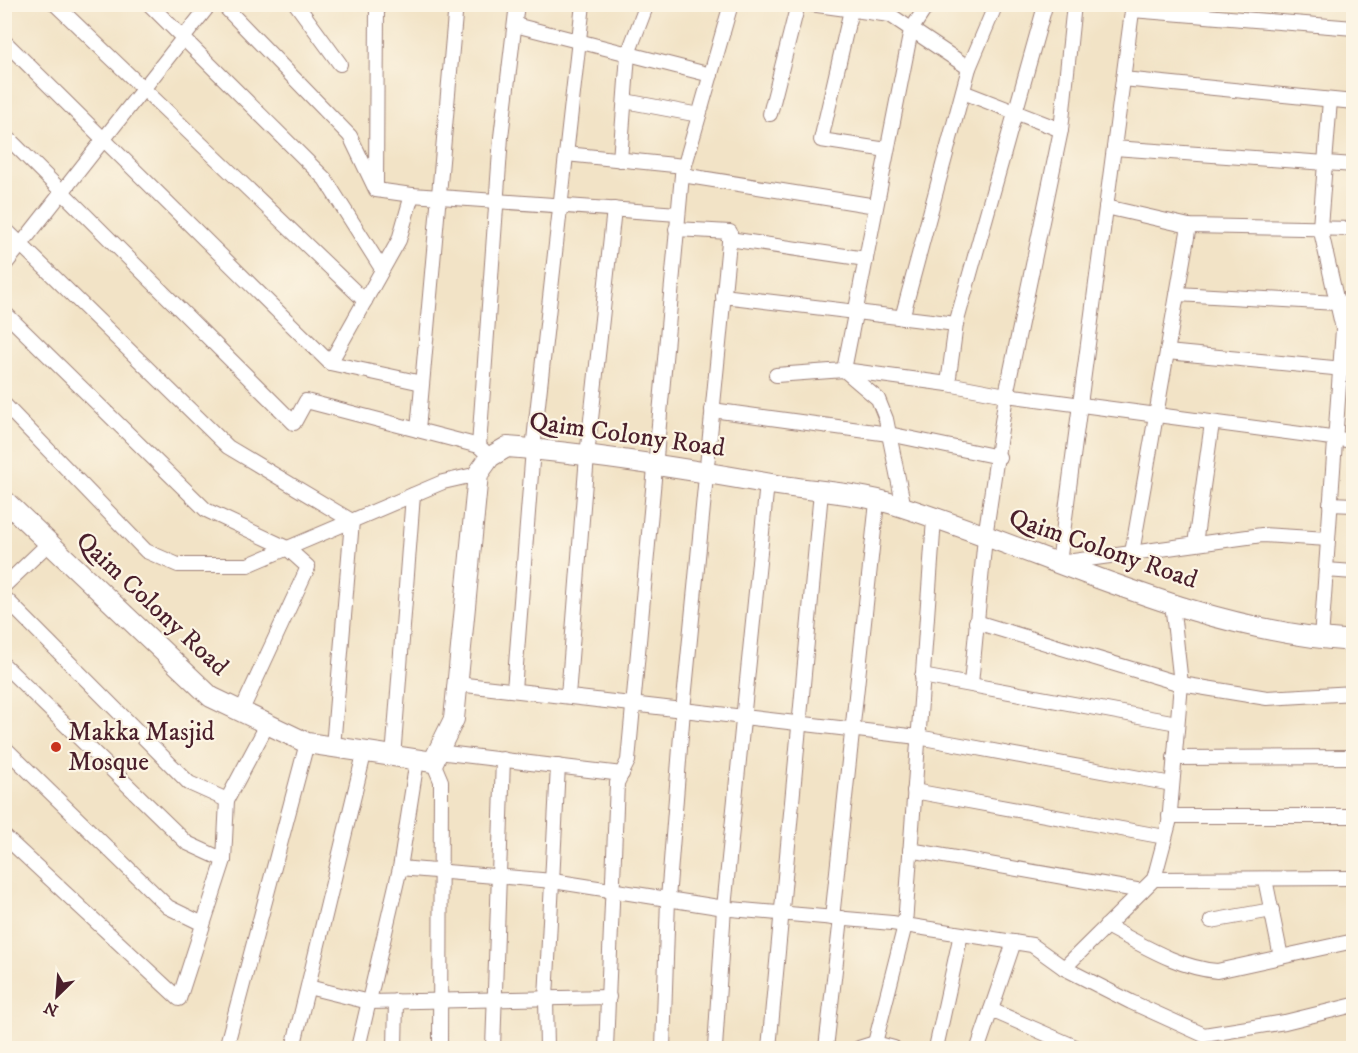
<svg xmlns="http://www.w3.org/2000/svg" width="1358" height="1053" font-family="'IM FELL DW Pica',serif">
  <rect width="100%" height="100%" fill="#fcf5e5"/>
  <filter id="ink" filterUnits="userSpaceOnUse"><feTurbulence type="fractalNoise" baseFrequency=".0167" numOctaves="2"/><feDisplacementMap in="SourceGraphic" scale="12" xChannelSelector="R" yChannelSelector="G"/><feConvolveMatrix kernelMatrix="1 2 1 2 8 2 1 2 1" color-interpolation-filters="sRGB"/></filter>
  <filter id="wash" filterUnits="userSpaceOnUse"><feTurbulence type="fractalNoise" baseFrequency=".008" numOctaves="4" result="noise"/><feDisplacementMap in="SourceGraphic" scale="24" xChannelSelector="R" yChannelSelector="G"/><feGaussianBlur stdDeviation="1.35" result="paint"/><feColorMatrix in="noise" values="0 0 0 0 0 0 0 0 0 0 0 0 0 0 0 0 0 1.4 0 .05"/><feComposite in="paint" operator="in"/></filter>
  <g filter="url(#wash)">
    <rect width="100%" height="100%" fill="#f2e3c6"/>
  </g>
  <g filter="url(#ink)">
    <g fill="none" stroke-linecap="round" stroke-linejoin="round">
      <defs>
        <g id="street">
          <polyline points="55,4 365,301"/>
          <polyline points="149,4 325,179 382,269"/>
          <polyline points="222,4 350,136 376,190 412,195"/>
          <polyline points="296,4 340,64"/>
          <polyline points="810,4 890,15 969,68"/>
          <polyline points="1133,4 1059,563 1262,535 1328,539"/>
          <polyline points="851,10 821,140 887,150"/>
          <polyline points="1132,10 1354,28"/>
          <polyline points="515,25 711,75"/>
          <polyline points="4,41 330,363 422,383"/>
          <polyline points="1123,79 1354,102"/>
          <polyline points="963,92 1061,130"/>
          <polyline points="625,101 699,115"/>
          <polyline points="770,114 798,4"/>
          <polyline points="4,134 294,423 306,401 479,446"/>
          <polyline points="1114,148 1354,165"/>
          <polyline points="566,154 684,166"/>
          <polyline points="620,160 628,54 647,4"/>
          <polyline points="682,175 876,206"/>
          <polyline points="376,185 377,4"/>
          <polyline points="1106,207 1189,226 1354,229"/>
          <polyline points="4,228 228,447 352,521 333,747"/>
          <polyline points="729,239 866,259"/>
          <polyline points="4,266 210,4"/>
          <polyline points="1177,294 1354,304"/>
          <polyline points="723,296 956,324"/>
          <polyline points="4,312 206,510 287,548 308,567 241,712"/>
          <polyline points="902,318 969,68 996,4"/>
          <polyline points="1167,352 1354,370"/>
          <polyline points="330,363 399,240 412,195 678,214"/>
          <polyline points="776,375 844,370 948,384 1006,395 1354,441"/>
          <polyline points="948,384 956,324 1045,6"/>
          <polyline points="4,404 146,551 178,565 248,565 443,482 478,474"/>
          <polyline points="712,410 889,434 999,457"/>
          <polyline points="418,430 456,4"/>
          <polyline points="484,451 479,446 501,137 517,4"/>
          <polyline points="1330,504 1354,505"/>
          <polyline points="904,508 886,419 878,399 844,370 911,30 928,4"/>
          <polyline points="1195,544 1212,423"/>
          <polyline points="1132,553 1189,226"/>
          <polyline points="1326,570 1354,572"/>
          <polyline points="4,586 48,544"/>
          <polyline points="4,597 189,783 227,800"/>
          <polyline points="976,622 1181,684 1267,698 1354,693"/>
          <polyline points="1321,639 1343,329 1320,227 1330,100"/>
          <polyline points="4,665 187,843 224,860"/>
          <polyline points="922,676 1177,723"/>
          <polyline points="457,684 918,737 1172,784"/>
          <polyline points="971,684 985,537 1006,395 1061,130 1074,4"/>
          <polyline points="514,690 533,449 583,4"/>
          <polyline points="568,696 587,456 614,209"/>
          <polyline points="4,747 168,907 203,924"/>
          <polyline points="438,752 622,774"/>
          <polyline points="393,758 413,495"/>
          <polyline points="1174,758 1354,757"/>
          <polyline points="433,762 441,781 440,1048"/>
          <polyline points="914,791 1165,837"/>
          <polyline points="1169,816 1354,816"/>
          <polyline points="4,836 179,999 224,860 227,800 267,725"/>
          <polyline points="910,850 1142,891"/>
          <polyline points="400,868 553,881 731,909 892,923 1032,945 1064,968 1131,1002 1204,1035 1285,1022 1354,1005"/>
          <polyline points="1154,879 1354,878"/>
          <polyline points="1265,879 1281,957"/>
          <polyline points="832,918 877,502"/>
          <polyline points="1211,921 1272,910"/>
          <path d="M1106 926C1141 944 1178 968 1217 971L1354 941"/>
          <polyline points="1064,968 1154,879 1169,823 1181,684 1172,603"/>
          <polyline points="308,987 369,1002 609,997"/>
          <polyline points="991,1010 1078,1048"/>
          <polyline points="875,1043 905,925 934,519"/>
          <polyline points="226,1048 307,743"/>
          <polyline points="293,1048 364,754"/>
          <polyline points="358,1048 400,868 417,760"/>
          <polyline points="395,1048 396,1001"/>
          <polyline points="493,1048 503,759"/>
          <polyline points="547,1048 546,998 558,766"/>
          <polyline points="606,1048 617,783 628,761 682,175 731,4"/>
          <polyline points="663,1048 668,899 683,710 730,232 676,229"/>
          <polyline points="715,1048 724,908 767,483"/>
          <polyline points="769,1048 821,492"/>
          <polyline points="826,1048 841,918"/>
          <polyline points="859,1048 875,1043 894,1048"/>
          <polyline points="936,1048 961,934"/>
          <polyline points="978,1048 1014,942"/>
        </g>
        <path id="secondary" d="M4 500 211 697 307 743 433 762 454 719 478 474 490 457 507 447C597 454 688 469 777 485 815 491 857 493 893 504 1046 551 1192 631 1354 641"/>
      </defs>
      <use href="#street" stroke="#9e8178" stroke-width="16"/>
      <use href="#secondary" stroke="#9e8178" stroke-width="22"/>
      <use href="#street" stroke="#fff" stroke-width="14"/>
      <use href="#secondary" stroke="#fff" stroke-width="20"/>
    </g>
  </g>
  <circle fill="#c8321e" stroke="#fcf5e5" stroke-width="2" cx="56" cy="747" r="6"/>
  <g text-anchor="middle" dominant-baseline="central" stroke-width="4.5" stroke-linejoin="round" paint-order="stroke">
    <g font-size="26" fill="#4a1f2b" stroke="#fcf5e5">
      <text transform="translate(627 435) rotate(8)">Qaim Colony Road</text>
      <text transform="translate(1103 549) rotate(19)">Qaim Colony Road</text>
      <text transform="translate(152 604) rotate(43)">Qaim Colony Road</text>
    </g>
    <g font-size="26" fill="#4a1f2b" stroke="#fcf5e5" text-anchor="start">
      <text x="68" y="732">Makka Masjid<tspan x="68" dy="30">Mosque</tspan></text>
    </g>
  </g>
  <rect width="1358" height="1053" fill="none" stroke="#fcf5e5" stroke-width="24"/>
  <g transform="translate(57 996) rotate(205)" stroke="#fcf5e5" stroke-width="4.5" paint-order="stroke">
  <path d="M0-4.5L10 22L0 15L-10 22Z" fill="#4a1f2b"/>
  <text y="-9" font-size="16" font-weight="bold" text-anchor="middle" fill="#4a1f2b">N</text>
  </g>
</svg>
